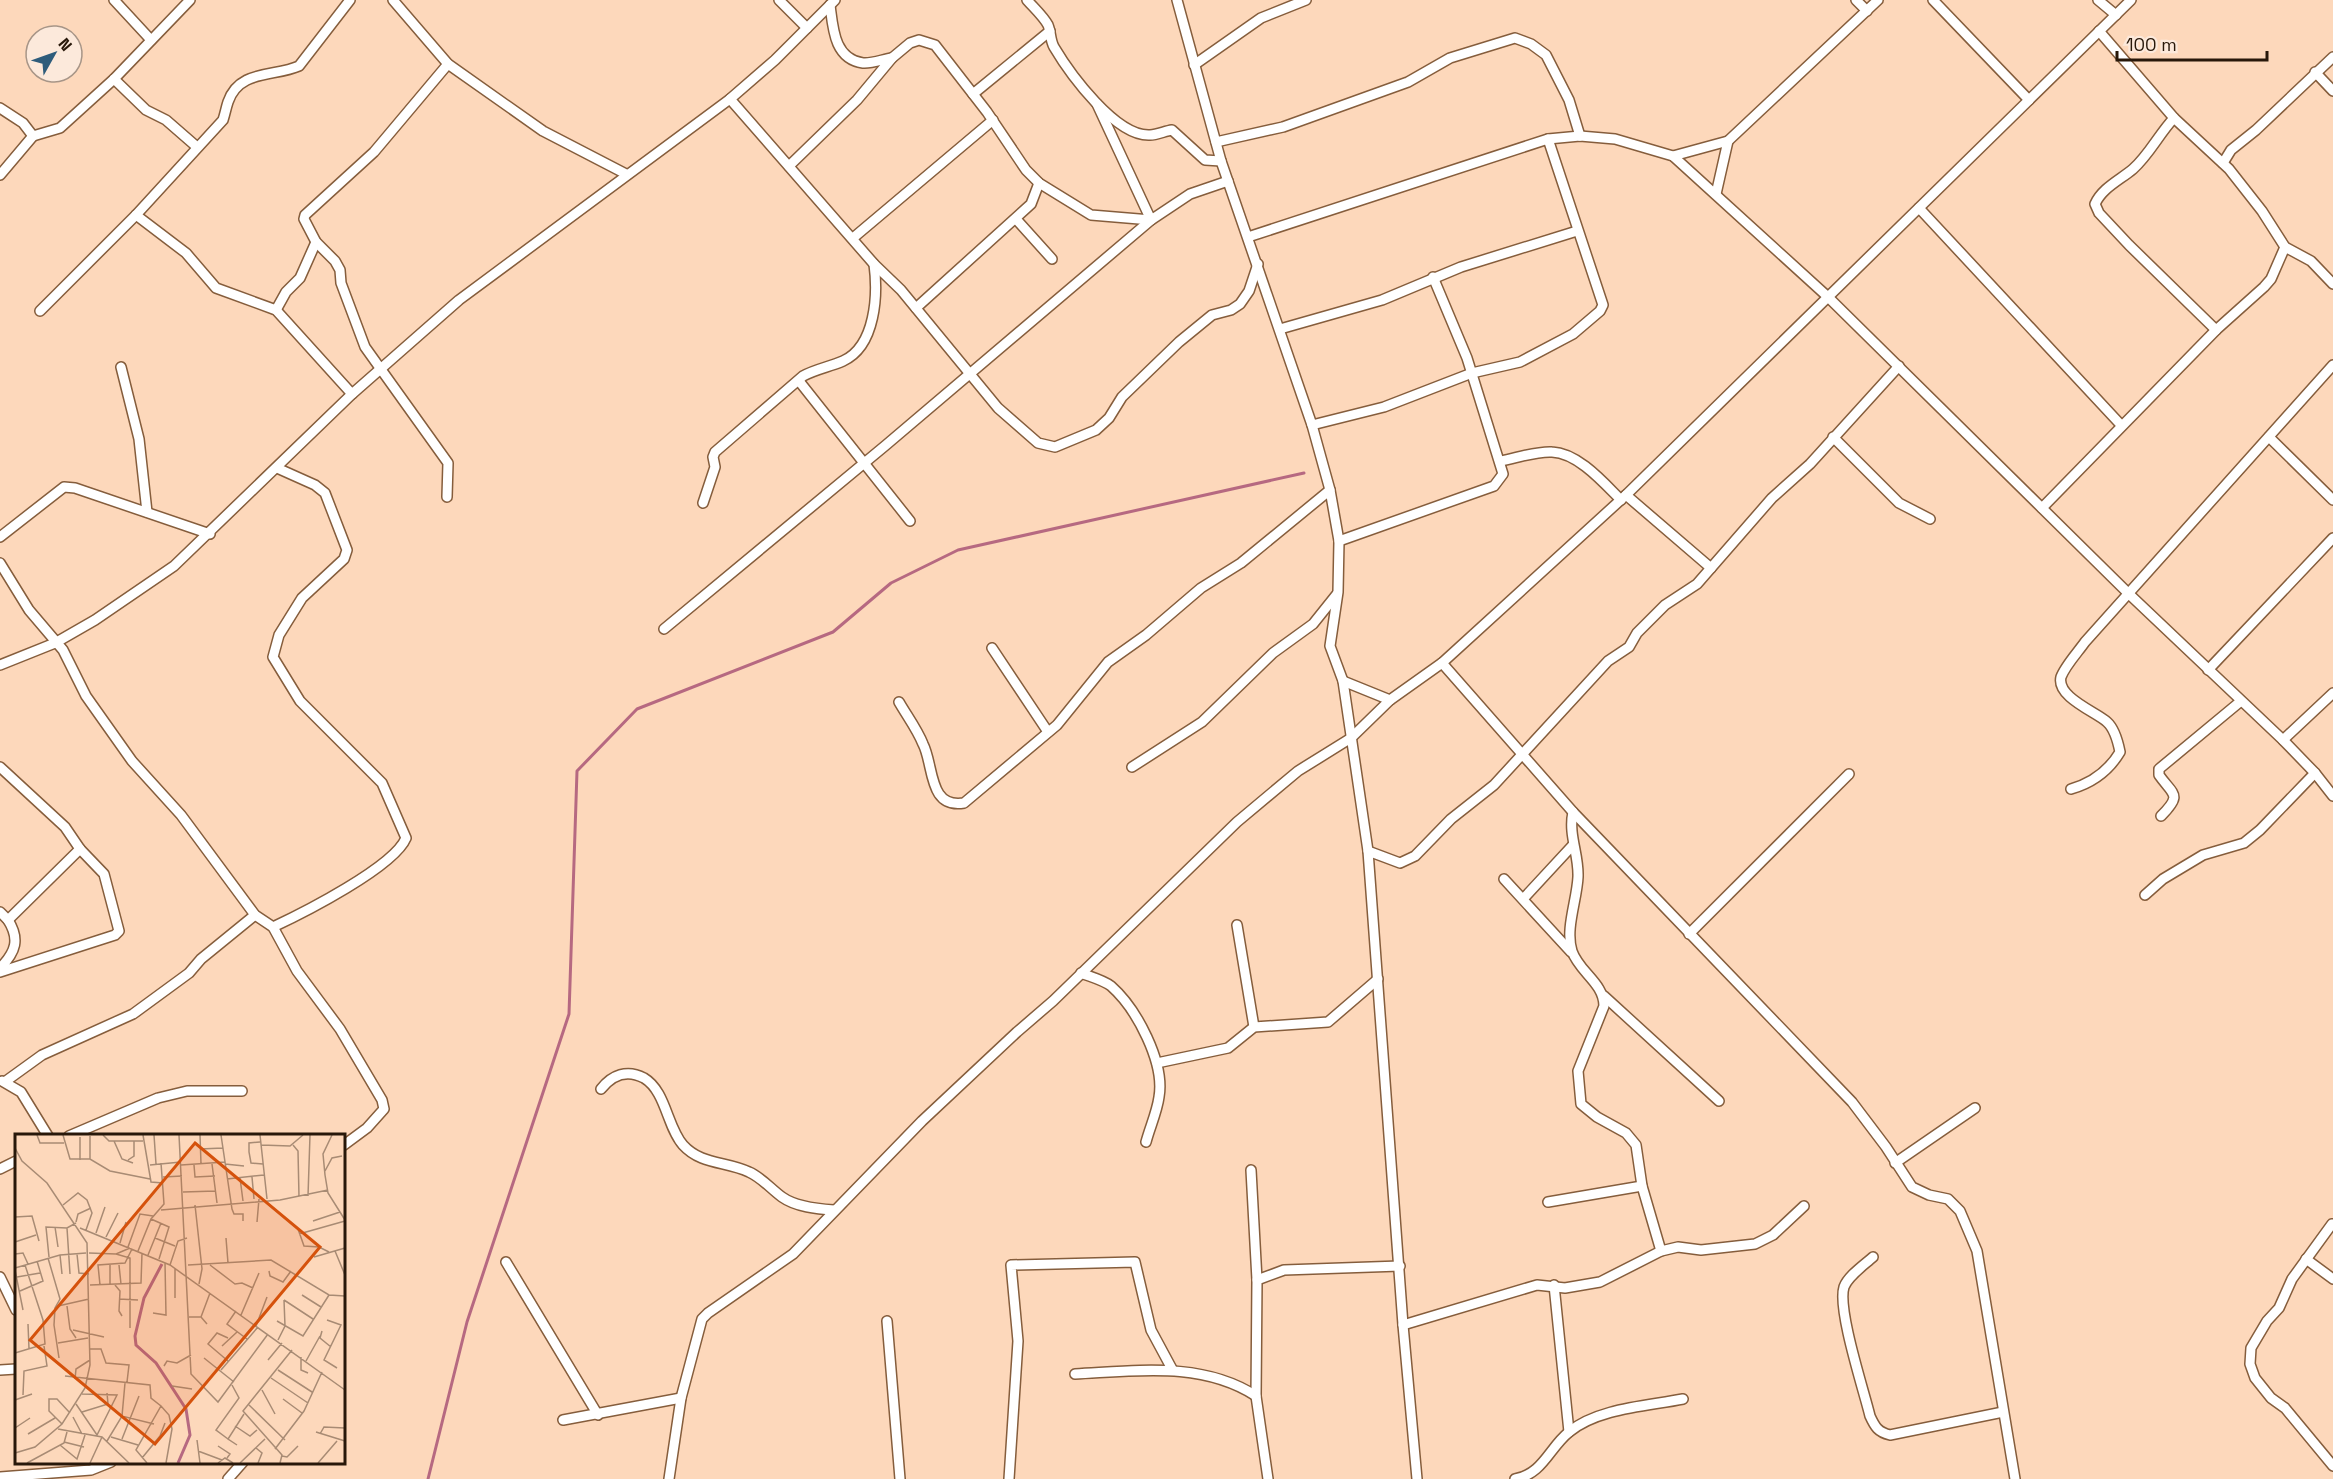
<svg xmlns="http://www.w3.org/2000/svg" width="2333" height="1479" font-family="'Space Grotesk',sans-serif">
  <rect width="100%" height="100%" fill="#fdd8bb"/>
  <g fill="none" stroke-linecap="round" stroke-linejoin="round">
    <polyline stroke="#b66981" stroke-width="3" points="428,1479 467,1322 569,1014 577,771 637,709 833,632 891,583 958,550 1304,473"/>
    <defs>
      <g id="minor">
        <polyline points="114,0 151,40"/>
        <polyline points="393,0 448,64 543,131 626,174"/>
        <polyline points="779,0 807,28"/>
        <path d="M1027 0C1034 8 1043 16 1048 25 1051 32 1050 40 1054 47 1070 74 1116 137 1150 135 1157 135 1165 131 1172 130L1205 160 1221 161"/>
        <polyline points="1177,0 1221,161 1312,425 1330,490 1339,541 1338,592 1330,646 1343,681 1368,851 1403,1325 1417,1479"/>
        <polyline points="1856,0 1867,11"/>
        <polyline points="1933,0 2029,100"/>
        <polyline points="2098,0 2116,15"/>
        <path d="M830 5C833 28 834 59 863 63 871 64 884 59 892 58"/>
        <polyline points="2099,31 2174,118 2229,169 2262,211 2285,247 2311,261 2333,284"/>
        <polyline points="1194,65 1261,18 1306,0"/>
        <polyline points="2315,72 2333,91"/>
        <polyline points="114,79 146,110 166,120 197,147"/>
        <polyline points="973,94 1050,31"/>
        <polyline points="730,99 874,264 901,290 998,408 1038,443 1055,447 1096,430 1109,418 1122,397 1179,342 1212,315 1231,310 1240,304 1249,291 1258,264"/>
        <polyline points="0,108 23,123 33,136 60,128 114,79 190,0"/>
        <path d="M2174 118C2159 134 2149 155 2133 169 2120 180 2102 188 2095 204L2099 213 2129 245 2216 330"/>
        <polyline points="1216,142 1283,127 1408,82 1450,58 1515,38 1531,44 1546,55 1569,100 1580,136"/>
        <polyline points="1673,156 1728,141 1878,0"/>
        <polyline points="2223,163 2231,150 2256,130 2333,57"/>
        <polyline points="789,166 857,100 892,58 910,43 919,40 935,45 987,112 1026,170 1039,183 1091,215 1151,220 1190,194 1228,181"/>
        <polyline points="0,175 33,136"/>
        <polyline points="1716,194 1728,141"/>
        <polyline points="1919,208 2121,425"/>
        <polyline points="136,215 186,253 216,288 276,310 352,394"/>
        <polyline points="1016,219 1052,259"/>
        <polyline points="1248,237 1548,139 1580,136 1615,139 1673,156 1828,297 2129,594 2283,740 2315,773 2333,796"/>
        <polyline points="853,238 993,120"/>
        <polyline points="916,308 1031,204 1039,183"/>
        <polyline points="276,310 286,292 300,278 316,242"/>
        <path d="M40 311 136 215 223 120C225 114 226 108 228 102 239 69 275 77 299 66L350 0"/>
        <polyline points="1280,329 1382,300 1461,267 1577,231"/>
        <polyline points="121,367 139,439 147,512"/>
        <polyline points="799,381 910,521"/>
        <polyline points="1312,425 1384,407 1472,373 1520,362 1573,334 1600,311 1603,305 1548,139"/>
        <polyline points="1833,437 1899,503 1930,519"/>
        <polyline points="2269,437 2333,500"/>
        <path d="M1501 461C1517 458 1536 451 1552 452 1578 453 1603 482 1621 500"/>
        <polyline points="1626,495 1711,568"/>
        <polyline points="447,497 448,463 365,347 341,283 340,270 335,261 316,242 304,219 305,215 374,152 448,64"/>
        <path d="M703 503 715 467 713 457 715 452 803 376C816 369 829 367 843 361 876 346 878 294 874 264"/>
        <polyline points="2042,508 2216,330 2264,287 2271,279 2285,247"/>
        <polyline points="0,537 64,487 75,488 210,534"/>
        <polyline points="1339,541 1494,486 1503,474 1467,358 1433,277"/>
        <polyline points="0,563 29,610 63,650 86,696 132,761 181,815 255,915 273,927 297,971 340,1029 382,1100 384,1109 367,1128 344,1145"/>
        <polyline points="664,629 886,445 1151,220 1097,104"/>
        <polyline points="992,648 1048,732"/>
        <polyline points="1442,663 1573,812 1852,1102 1886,1147 1912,1187 1929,1195 1948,1199 1960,1211 1977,1251 2015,1479"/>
        <polyline points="0,665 55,643 95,620 174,566 352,394 459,300 730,99 775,60 835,0"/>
        <polyline points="2208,670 2333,538"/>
        <polyline points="1343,681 1390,700"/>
        <path d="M899 702C907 716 917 729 923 744 934 765 928 809 964 803L1057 725 1108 662 1146 635 1201 588 1241 563 1330 490"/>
        <polyline points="2283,740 2333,693"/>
        <polyline points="0,767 65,827 80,849 104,874 119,931 115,935 0,972"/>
        <polyline points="1132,767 1202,722 1273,653 1313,624 1337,594"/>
        <path d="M2071 789C2092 783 2108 772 2120 752 2118 742 2115 729 2107 722 2096 712 2056 697 2061 677 2065 666 2078 652 2085 642L2333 365"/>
        <path d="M1573 812C1568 835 1579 854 1578 877 1577 900 1565 929 1572 951 1579 972 1604 983 1604 1006L1578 1071 1581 1104 1597 1117 1626 1133 1636 1145 1642 1186 1661 1251"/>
        <path d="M2161 816C2183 794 2173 795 2159 775V769L2241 701"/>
        <polyline points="1368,851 1400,863 1415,856 1451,819 1494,785 1608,661 1629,647 1637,633 1665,605 1697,584 1772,498 1810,464 1899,366"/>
        <polyline points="1504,879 1571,952"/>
        <polyline points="2145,895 2163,879 2203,855 2244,843 2260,830 2315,773"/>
        <polyline points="1524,898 1573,845"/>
        <polyline points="0,912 8,920 80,849"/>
        <polyline points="1237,925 1254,1027"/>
        <path d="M273 927C303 913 394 867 406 838L382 783 300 701 273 657 279 635 302 598 344 559 347 550 325 493 315 485 277 468"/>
        <polyline points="1689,934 1849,774"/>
        <path d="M0 968C16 952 20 939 8 920"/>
        <path d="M1081 973C1091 977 1103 980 1111 986 1137 1009 1165 1063 1159 1097 1157 1112 1150 1127 1146 1142"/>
        <polyline points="1604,996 1719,1101"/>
        <polyline points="1157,1063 1228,1048 1254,1027 1328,1022 1378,979"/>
        <polyline points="2,1081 21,1092 48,1136"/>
        <polyline points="6,1081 42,1055 133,1014 189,973 201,959 255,915"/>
        <path d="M601 1089C612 1075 627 1069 644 1078 666 1091 667 1127 683 1145 701 1165 726 1161 749 1172 761 1177 771 1189 782 1197 796 1207 817 1209 834 1210"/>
        <polyline points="69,1136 158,1098 187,1091 242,1091"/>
        <polyline points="1895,1163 1975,1108"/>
        <polyline points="0,1169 16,1161"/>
        <polyline points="1251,1170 1257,1280"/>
        <polyline points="1548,1202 1642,1186"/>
        <polyline points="2332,1224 2292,1279 2279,1308 2267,1321 2251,1348 2250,1364 2255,1378 2271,1398 2285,1408 2333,1466"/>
        <path d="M1873 1257C1864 1265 1848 1276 1844 1287 1837 1309 1864 1391 1870 1416 1875 1427 1878 1432 1890 1435L2003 1412"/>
        <polyline points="2306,1259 2333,1279"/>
        <polyline points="506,1262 598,1415"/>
        <polyline points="0,1277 16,1310"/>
        <polyline points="1554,1285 1569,1432"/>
        <polyline points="887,1321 900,1479"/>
        <polyline points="1403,1325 1537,1285 1565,1288 1600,1282 1661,1251 1678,1247 1701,1250 1755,1244 1773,1235 1804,1206"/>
        <polyline points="0,1370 16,1369"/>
        <path d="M1075 1374C1136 1371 1202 1361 1256 1396"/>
        <polyline points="563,1420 681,1398"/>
        <polyline points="0,1477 91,1470 111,1462"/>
        <polyline points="228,1479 243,1462"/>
        <polyline points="669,1479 681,1398 702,1319 708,1313 793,1254 922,1121 1017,1032 1053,1001 1237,822 1298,771 1351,738 1390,700 1442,663 1626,495 2131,0"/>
        <polyline points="1009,1479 1018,1341 1011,1265 1135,1262 1151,1330 1172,1369"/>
        <polyline points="1268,1479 1256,1396 1257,1280 1284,1270 1400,1266"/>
        <path d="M1515 1479C1543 1474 1549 1448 1569 1432 1598 1408 1648 1406 1683 1399"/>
      </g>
    </defs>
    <use href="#minor" stroke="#855d3c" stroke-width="12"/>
    <use href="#minor" stroke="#fff" stroke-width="9"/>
  </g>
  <g transform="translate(15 1134)">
    <rect width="330" height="330" fill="#fdd8bb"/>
    <path fill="none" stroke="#b66981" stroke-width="3" d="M147 130 129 164 120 202 121 211 141 229 171 275 175 301 163 329"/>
    <path fill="none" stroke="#a88b74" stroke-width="1.5" d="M22 1 25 9H49M48 1 55 25H75L95 37 135 45M88 1 94 7H128M128 1 136 48 148 49M139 1 141 30M164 1 176 240 203 268 253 200M185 1 186 30M206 1 217 75 219 80H228V87M245 1 252 65M317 1 308 20 310 41 313 59 330 86M99 7 107 25 118 29M245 8 234 9V18L236 29 248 30M246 11 275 12 288 1M278 11 283 17 284 63M0 14 7 27 32 49 72 109 75 231 70 254 47 290 20 313 0 319M185 15 208 14M75 25V2M65 26V3M113 26 119 22V7M197 30 202 69M210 30 229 32M135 31 166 28M166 31 210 28M179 31 180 43 200 42M310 37 317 24 327 22M148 43 167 42M237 43 239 65M225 44 228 67M212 45 249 41M168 58 201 57M293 62 295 1M48 71 63 59 72 66 77 79 71 96M180 71 187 135 184 150M146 76 265 66 313 56M0 83 17 82 24 107M136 85 154 93 144 125M298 87 325 78M61 88 63 80 76 74M242 88 244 65M40 93 43 113M52 94 55 140M65 94 155 131 330 256M283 95 289 112 304 113 314 118M81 99 90 73M284 100 330 87M91 103 103 79M140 104 160 112M211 104 213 129M0 108 21 101M105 109 111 88M113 113 125 80 138 82M123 117 136 85 149 70 146 29M320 117 330 141M74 119 101 120 115 114M0 120 8 119 13 130M62 120 64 139 74 140M101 120 115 124V194M45 121 47 140M133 121 146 89M34 123 31 93 52 94 61 89M299 123 330 114M33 124 45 165 40 174 39 191 44 224M95 130V150M104 131 106 150M155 131 163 107 172 104M173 131 256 126 314 161 330 162M195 131 220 150 227 149 238 154M0 134 45 121 71 119M160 135V164M0 136 8 176M254 137 255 142 268 148 276 137M2 143 25 139M75 151 126 149 127 119M85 151 83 131 110 129 117 115M100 151 105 157 104 177 107 182M5 157 28 147 22 127M287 161 306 173M104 165 123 166M269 166 298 185M43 172 74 165M52 172 55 195 61 204M221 177 212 190 232 205M138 179 151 181 150 129M226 181 244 139M174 183H186L192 190M186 183 195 159M312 186 326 191 309 226 322 234M262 187 288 202 314 161M13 190 14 215M241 192 252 163M58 196 89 203M307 197 305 204 316 213M263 206 270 192 269 166M43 209 73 204M207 212 222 198M74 215H86L91 229 114 231 112 248M0 219 30 210 28 186 10 131M286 223V236L293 239M189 224 219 248M253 226 267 209M213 227 193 210 202 199 213 204M291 227 305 202M149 232 152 227 162 229 176 221M206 236 243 193M263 236 297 258M50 242 135 251 136 264 146 272M256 244 293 269M60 245 61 235 75 226M157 252 177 255M247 256 260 280M8 261 9 237 32 232 29 212M268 265 287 279M0 266 17 260M61 270 82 301 102 261 67 260M234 271 270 306M67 278 93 270 92 259M107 282 110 249M58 283 67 300M47 290 34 277V265H42L55 279M220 292 235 302 242 296M0 294 15 284M43 295 87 303 114 329M301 298 330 307M13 300 40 284M305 300 309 293 330 294M96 303 123 311M107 305 124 262M213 305 201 296 224 264 217 251M182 306 185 329M92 307 107 282 139 290M49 308 69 313M45 311 62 325 70 301M222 311 213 305 229 280M203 312 215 320 212 324M241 314 247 319 243 329M260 315 289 277 307 238M183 317 207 326M267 322 272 323 283 312M127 324 145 302 150 289M12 329 49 309 52 298M75 329 87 303M132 329 121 316 146 272 154 281 157 295 151 329M203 329 210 324 218 329M225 329 250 305M265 329 267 321 228 277 277 216M303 329 322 307"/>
    <path fill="#d5520c" fill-opacity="0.15" stroke="#d5520c" stroke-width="3" d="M180 9 305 113 140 310 15 206Z"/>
    <rect width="330" height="330" fill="none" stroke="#28180a" stroke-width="3"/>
  </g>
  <g transform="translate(54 54) rotate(50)"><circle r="28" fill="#fce9db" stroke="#a79587" stroke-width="1.5"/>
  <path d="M0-4.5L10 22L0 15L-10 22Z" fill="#2e5c7b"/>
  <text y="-9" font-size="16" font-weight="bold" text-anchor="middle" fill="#28180a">N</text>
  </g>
  <path d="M2117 51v9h150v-9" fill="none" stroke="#28180a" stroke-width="3"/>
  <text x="2126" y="51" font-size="18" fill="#28180a" stroke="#fce9db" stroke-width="4.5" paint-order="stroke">100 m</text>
</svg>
